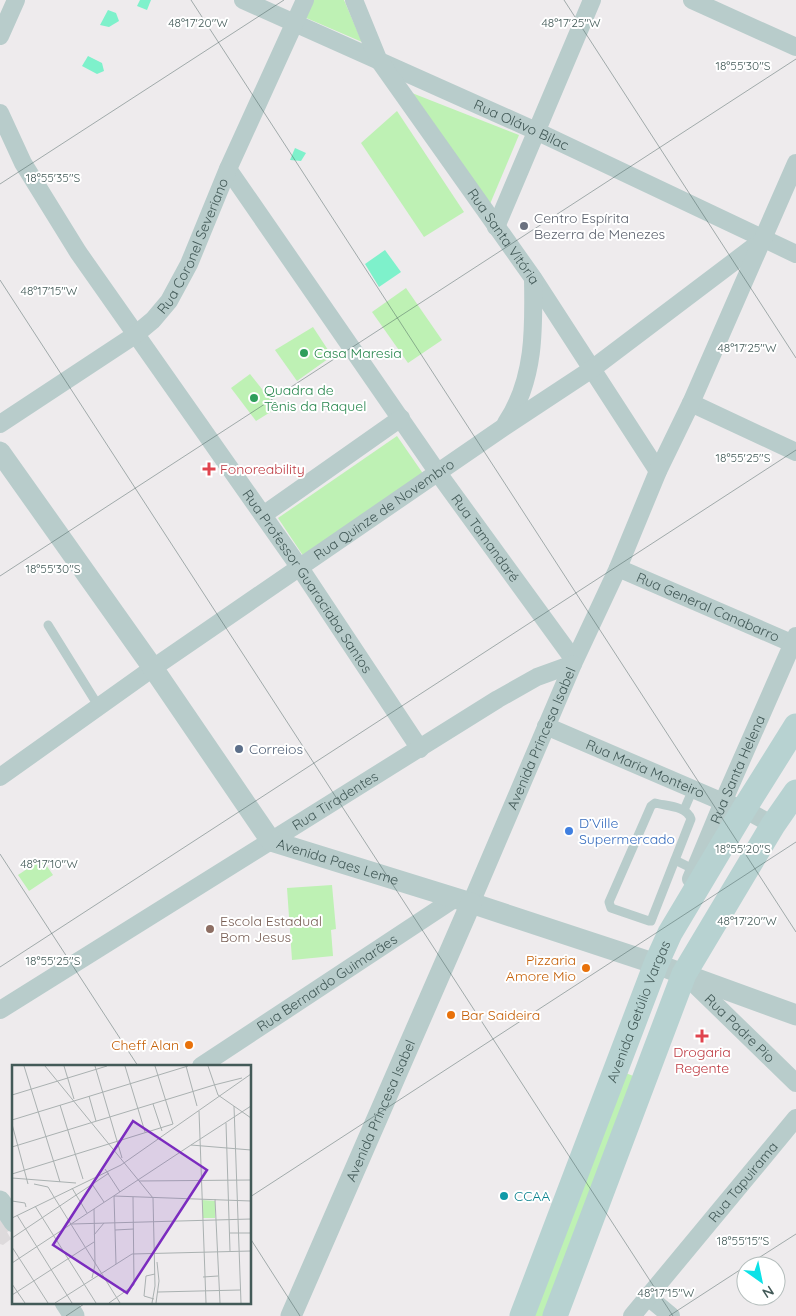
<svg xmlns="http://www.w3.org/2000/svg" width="796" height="1316" font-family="Quicksand,sans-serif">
  <rect width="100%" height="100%" fill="#eeebed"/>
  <polygon fill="#dddadc" points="0,1213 13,1229 7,1232 11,1239 3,1245 0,1244"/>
  <g fill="#bef1b4">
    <polygon points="312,0 344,0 362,42 304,17"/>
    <polygon points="412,93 519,135 490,204"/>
    <polygon points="397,111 464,212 424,237 361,143"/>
    <polygon points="406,288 442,340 408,363 372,312"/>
    <polygon points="313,327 332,356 297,381 275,350"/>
    <polygon points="250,374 277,408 256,421 231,388"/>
    <polygon points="397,436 424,475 304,557 278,518"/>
    <polygon points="42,859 53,875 29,891 18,875"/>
    <polygon points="332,885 336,929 331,930 333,956 292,960 287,888"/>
    <polygon points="623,1072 636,1077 544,1316 529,1316"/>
  </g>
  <g fill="#7ef1cb">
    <polygon points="140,0 151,0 147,10 137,6"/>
    <polygon points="108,10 116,13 119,21 109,27 100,25"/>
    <polygon points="88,56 102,63 104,71 97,74 82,66"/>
    <polygon points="295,148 306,153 301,161 290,160"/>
    <polygon points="385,250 401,272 379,287 365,264"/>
  </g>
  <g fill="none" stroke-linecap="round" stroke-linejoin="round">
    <g stroke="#b8cccb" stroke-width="9">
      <polyline points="48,625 99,707"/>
      <path d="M655 803C666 806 687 806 691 819L651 921H649L611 908 609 902 651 806Z"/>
      <polyline points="684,810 693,789"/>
      <polyline points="675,860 695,870"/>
    </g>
    <g stroke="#b8cccb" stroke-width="18">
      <path id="s1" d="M243 0 536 131 796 254"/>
      <path id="s2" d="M354 0 378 59 533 278 658 471"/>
      <polyline points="692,0 796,47"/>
      <polyline points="0,36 16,0"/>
      <path id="s3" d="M0 113 23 163 78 252 300 568 420 749"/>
      <path id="s4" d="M228 169 438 473 574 660"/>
      <polyline points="496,227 592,0"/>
      <polyline points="691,403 796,452"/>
      <path d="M506 423C535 380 534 328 533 279"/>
      <path id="s5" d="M0 424 135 335 153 320 169 301 189 264 228 169 305 0"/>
      <polyline points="263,515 401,418"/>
      <path id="s6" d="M618 568 796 645"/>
      <path id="s7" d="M546 726 723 802 744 809 773 825"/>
      <path id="s8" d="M0 777 153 668 504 427 592 369 764 239"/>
      <path id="s9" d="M691 879 723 802 796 636"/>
      <path id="s10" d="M471 903 573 664 618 568 658 471 691 403 796 163"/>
      <path id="s11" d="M686 976 796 1083"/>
      <path id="s12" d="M0 1010 498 699 537 677 573 664"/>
      <path id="s13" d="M201 1066 454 899"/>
      <polyline points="647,1296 671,1316"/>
      <path id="s14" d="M632 1316 796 1118"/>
    </g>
    <g stroke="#b8cccb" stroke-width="21">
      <path id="s15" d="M0 452 153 668 271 841 471 903 656 964 796 1015"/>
      <polyline points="0,1201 14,1222"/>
      <polyline points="65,1302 74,1316"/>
      <path id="s16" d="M291 1316 471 903"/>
    </g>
    <g stroke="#b7d2d1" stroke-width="25">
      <path id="s17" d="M522 1316 656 964 670 933 744 809 796 726"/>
      <polyline points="555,1316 684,974 773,825 796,792"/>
    </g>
  </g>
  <path fill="none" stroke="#435a58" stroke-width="1" stroke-opacity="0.45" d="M191 0 796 932M564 0 796 358M0 184 284 0M0 280 673 1316M0 576 796 59M0 854 138 1066M0 967 796 450M250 1197 796 842M250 1238 300 1316M746 1266 796 1234M66 1316 87 1302M669 1316 746 1266"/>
  <circle fill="#6b7280" stroke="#fff" stroke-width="2" cx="524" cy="226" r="5"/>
  <g fill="#2e9e5b" stroke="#fff" stroke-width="2">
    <circle cx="304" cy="353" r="5"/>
    <circle cx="254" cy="398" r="5"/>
  </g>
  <g fill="#e0444e" stroke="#fff" stroke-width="2">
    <path d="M206.5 461.5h5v5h5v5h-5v5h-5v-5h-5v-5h5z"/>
    <path d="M699.5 1028.5h5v5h5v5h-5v5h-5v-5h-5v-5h5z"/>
  </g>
  <circle fill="#5c6f8a" stroke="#fff" stroke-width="2" cx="239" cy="749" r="5"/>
  <circle fill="#3f7fe0" stroke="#fff" stroke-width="2" cx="569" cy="831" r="5"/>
  <circle fill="#8d6e63" stroke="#fff" stroke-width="2" cx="210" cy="929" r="5"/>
  <g fill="#e8710a" stroke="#fff" stroke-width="2">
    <circle cx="586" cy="968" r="5"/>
    <circle cx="451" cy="1015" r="5"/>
    <circle cx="189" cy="1045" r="5"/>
  </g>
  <circle fill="#0f9aa8" stroke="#fff" stroke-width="2" cx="504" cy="1196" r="5"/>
  <g text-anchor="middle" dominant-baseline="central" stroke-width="4" stroke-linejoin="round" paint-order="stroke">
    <g font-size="14" fill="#435a58" stroke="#fff">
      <text stroke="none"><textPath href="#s1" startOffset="305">Rua Olávo Bilac</textPath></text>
      <text stroke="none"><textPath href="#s2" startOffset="281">Rua Santa Vitória</textPath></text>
      <text stroke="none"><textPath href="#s5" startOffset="270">Rua Coronel Severiano</textPath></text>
      <text stroke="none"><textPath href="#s8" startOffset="468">Rua Quinze de Novembro</textPath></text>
      <text stroke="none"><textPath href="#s4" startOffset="450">Rua Tamandaré</textPath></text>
      <text stroke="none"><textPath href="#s3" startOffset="561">Rua Professor Guaraciaba Santos</textPath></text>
      <text stroke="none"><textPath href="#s6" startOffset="98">Rua General Canabarro</textPath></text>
      <text stroke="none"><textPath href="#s10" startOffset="179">Avenida Princesa Isabel</textPath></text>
      <text stroke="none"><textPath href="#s7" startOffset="108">Rua Maria Monteiro</textPath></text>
      <text stroke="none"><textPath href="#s9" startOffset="119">Rua Santa Helena</textPath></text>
      <text stroke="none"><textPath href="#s12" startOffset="395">Rua Tiradentes</textPath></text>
      <text stroke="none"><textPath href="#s15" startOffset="544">Avenida Paes Leme</textPath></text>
      <text stroke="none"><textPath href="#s13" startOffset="151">Rua Bernardo Guimarães</textPath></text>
      <text stroke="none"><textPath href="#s17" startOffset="326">Avenida Getúlio Vargas</textPath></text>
      <text stroke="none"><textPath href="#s11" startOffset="75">Rua Padre Pio</textPath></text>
      <text stroke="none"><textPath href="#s16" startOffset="224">Avenida Princesa Isabel</textPath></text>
      <text stroke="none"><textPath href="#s14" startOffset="174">Rua Tapuirama</textPath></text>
    </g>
    <g font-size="14" fill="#5b616d" stroke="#fff" text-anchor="start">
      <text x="534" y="218">Centro Espírita<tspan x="534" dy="16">Bezerra de Menezes</tspan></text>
    </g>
    <g font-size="14" fill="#27864d" stroke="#fff" text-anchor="start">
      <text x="314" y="353">Casa Maresia</text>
      <text x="264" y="390">Quadra de<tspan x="264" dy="16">Tênis da Raquel</tspan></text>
    </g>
    <g font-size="14" fill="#be3a42" stroke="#fff" text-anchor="start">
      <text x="220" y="469">Fonoreability</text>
      <text x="702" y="1052" text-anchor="middle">Drogaria<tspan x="702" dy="16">Regente</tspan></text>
    </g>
    <g font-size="14" fill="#4e5e75" stroke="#fff" text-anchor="start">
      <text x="249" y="749">Correios</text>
    </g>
    <g font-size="14" fill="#366cbe" stroke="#fff" text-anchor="start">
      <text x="579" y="823">D’Ville<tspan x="579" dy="16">Supermercado</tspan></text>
    </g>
    <g font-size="14" fill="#785e54" stroke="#fff" text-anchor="start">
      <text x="220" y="921">Escola Estadual<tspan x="220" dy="16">Bom Jesus</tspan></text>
    </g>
    <g font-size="14" fill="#c56008" stroke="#fff" text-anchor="end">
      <text x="576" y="960">Pizzaria<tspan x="576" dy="16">Amore Mio</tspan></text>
      <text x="461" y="1015" text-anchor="start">Bar Saideira</text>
      <text x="179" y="1045">Cheff Alan</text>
    </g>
    <g font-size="14" fill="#0d838f" stroke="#fff" text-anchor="start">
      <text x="514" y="1196">CCAA</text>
    </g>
  </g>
  <g transform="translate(12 1065)">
    <rect width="239" height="239" fill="#eeebed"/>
    <path d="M190 135 203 136V153H191Z" fill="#bef1b4"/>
    <path fill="none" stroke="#aab1b1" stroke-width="1" d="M12 1 48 117M33 1 141 133 143 221 140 238M52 1 62 34M83 1 110 93M113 1 133 67M174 1 185 41M196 1 206 30M202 20 230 13M0 30 95 1M206 30 239 53M77 31 84 56M141 39 150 66M48 40 71 114M222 41 229 238M187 46 194 238M0 55 176 1M214 58 218 186M0 59 16 119M179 80 239 41M0 82 202 20M93 104 108 127M0 109 161 59 143 1M0 113 64 118M127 116 239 115M22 119 36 122 42 132M80 119 92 137M60 123 75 148M102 131 239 136M102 131 104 199M42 132 108 238M203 134 208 238M0 136 13 138 14 142M23 141 84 238M5 150 60 238M0 153 109 100 239 9M60 159 239 154M103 165 122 164M218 168H239M82 170 92 158M0 173 97 108M0 182 36 238M0 198 179 80 239 85M191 212 206 211M80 213 83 200 82 144M0 219 13 238M146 227 228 225M0 230 82 177M142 234 132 231 134 211 143 209M43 238 120 189 239 186M97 238 122 220 121 132M144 238 147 216 145 197"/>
    <path fill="#7b2cbf" fill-opacity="0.15" stroke="#7b2cbf" stroke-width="2.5" d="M121 56 195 105 115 228 41 180Z"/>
    <rect width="239" height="239" fill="none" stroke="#435a58" stroke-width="2.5"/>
  </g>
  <g font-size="12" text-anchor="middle" fill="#435a58" stroke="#fff" stroke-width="4" stroke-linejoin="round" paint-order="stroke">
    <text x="198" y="27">48°17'20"W</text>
    <text x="571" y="27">48°17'25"W</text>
    <text x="743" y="70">18°55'30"S</text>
    <text x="53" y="182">18°55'35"S</text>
    <text x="49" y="295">48°17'15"W</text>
    <text x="747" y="352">48°17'25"W</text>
    <text x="743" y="462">18°55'25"S</text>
    <text x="53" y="573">18°55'30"S</text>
    <text x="743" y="853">18°55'20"S</text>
    <text x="49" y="868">48°17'10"W</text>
    <text x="747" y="925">48°17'20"W</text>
    <text x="53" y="965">18°55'25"S</text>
    <text x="743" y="1245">18°55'15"S</text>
    <text x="666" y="1297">48°17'15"W</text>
  </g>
  <g transform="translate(761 1281) rotate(147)"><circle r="24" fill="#ffffff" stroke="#b4bdbc"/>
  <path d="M0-4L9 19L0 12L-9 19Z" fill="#0ce2e7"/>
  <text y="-8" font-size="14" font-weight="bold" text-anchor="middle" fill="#435a58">N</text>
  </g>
</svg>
